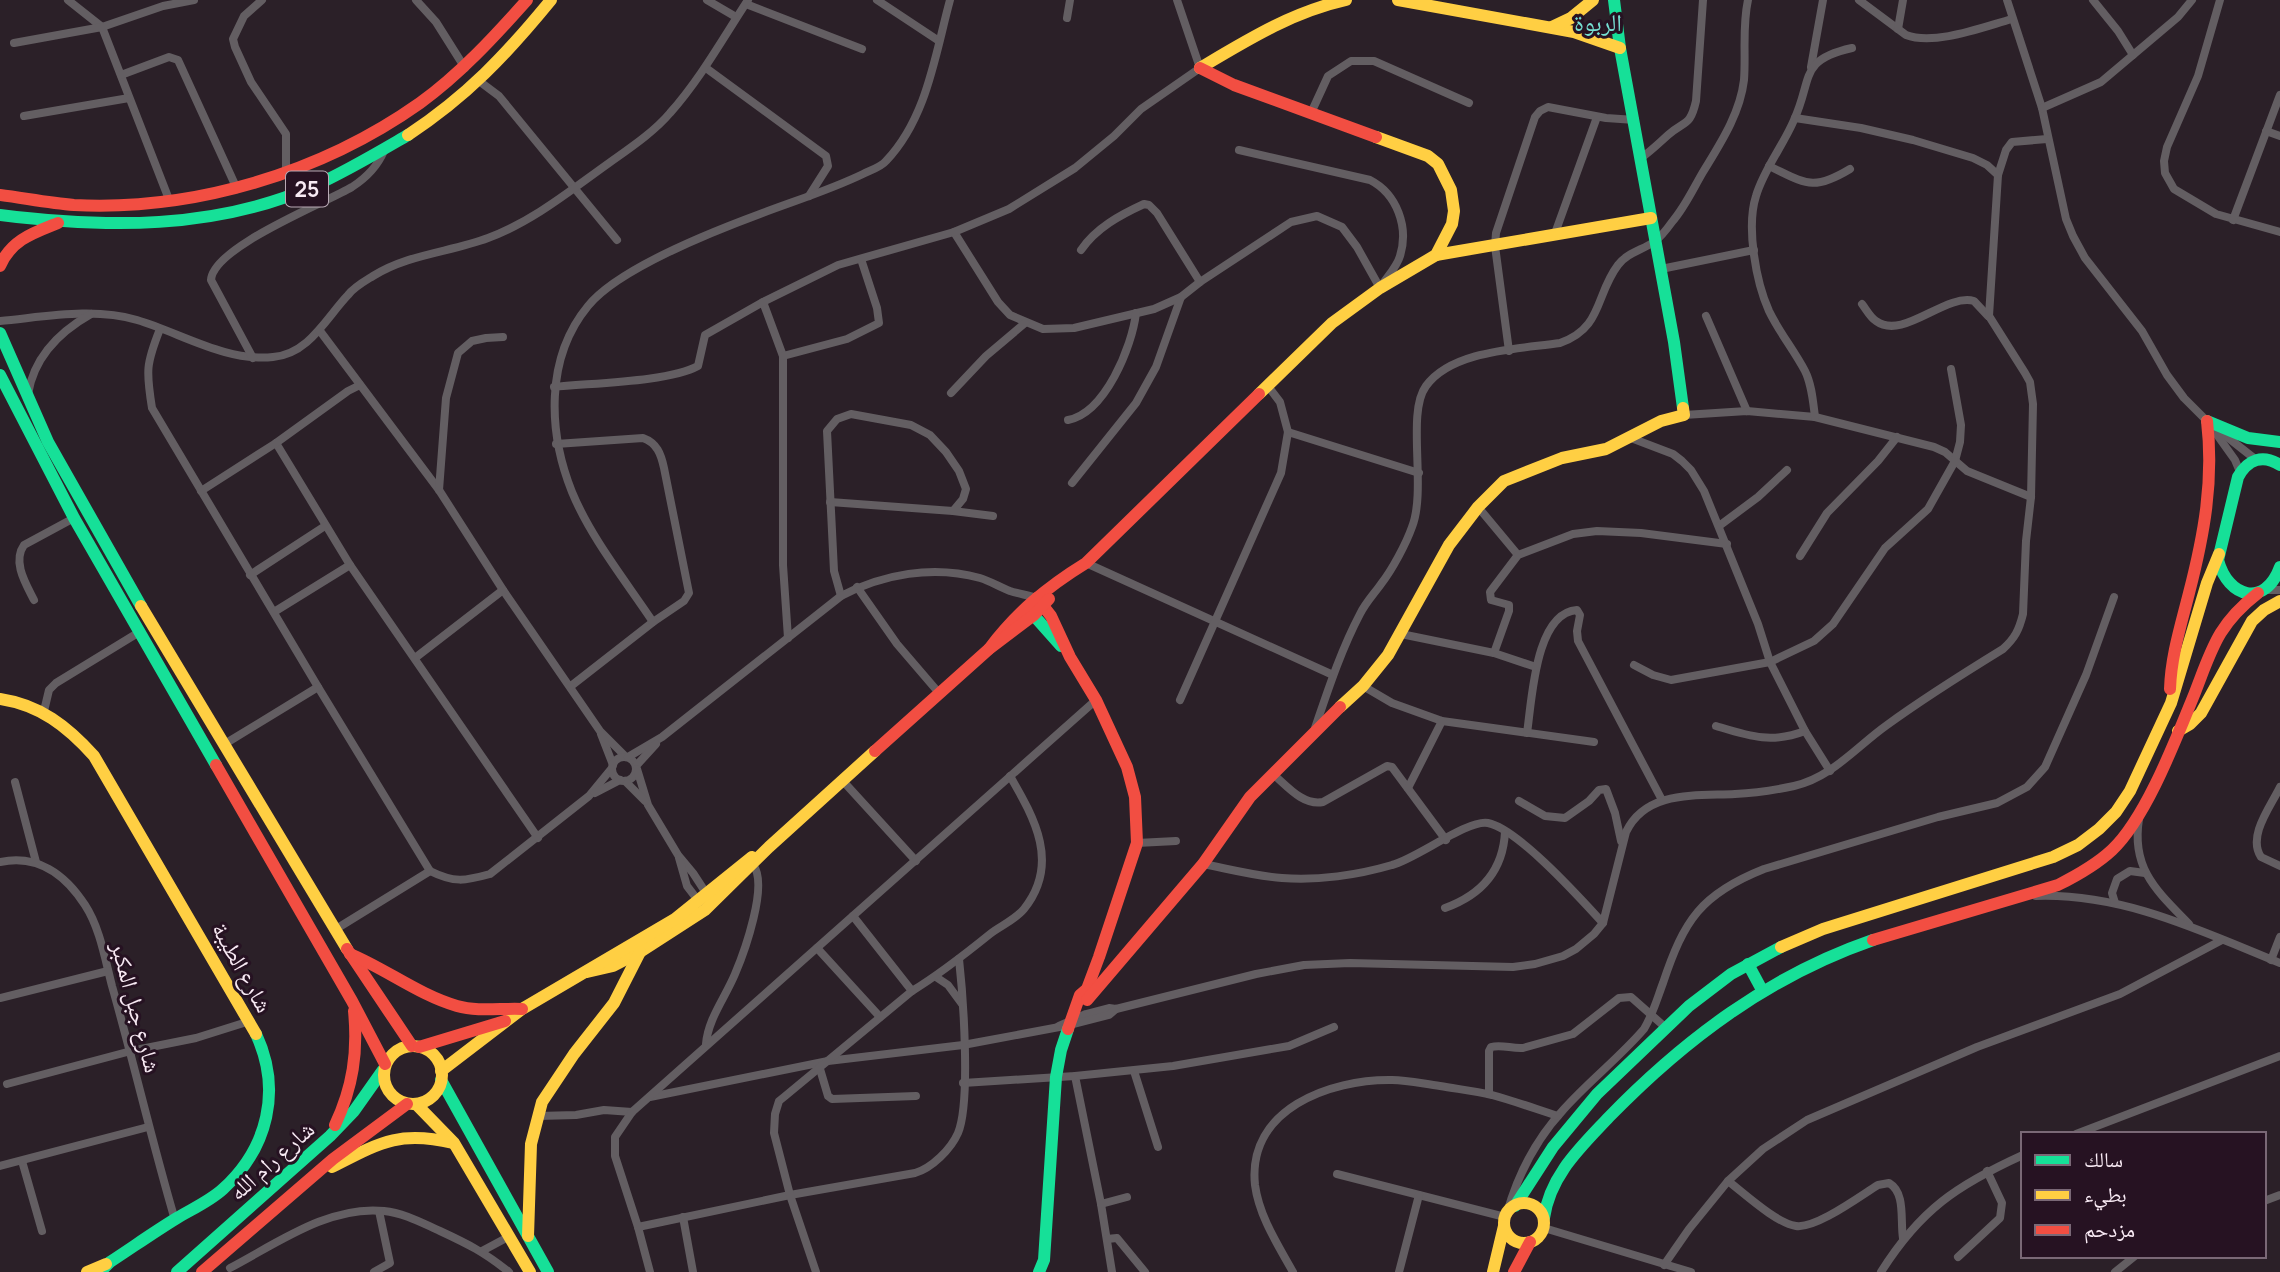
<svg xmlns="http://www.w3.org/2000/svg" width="2280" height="1272" font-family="Manrope,'Noto Naskh Arabic',sans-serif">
  <rect width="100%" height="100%" fill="#2b2028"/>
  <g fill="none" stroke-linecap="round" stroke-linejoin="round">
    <g stroke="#635e62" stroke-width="8">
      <polyline points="68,0 102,27 170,202"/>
      <polyline points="262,0 244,16 233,39 235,47 251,82 286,134 286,174"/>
      <polyline points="416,0 436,22 465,68"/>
      <polyline points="707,0 736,17"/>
      <polyline points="877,0 939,41"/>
      <path d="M1859 0 1906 35C1934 46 1983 27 2012 19"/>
      <polyline points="2007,0 2042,108 2066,219 2073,236 2085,258 2142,331 2167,375 2184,398 2207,421 2255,459"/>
      <polyline points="2220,0 2198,76 2167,147 2164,161 2165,173 2174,189 2216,214 2280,232"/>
      <polyline points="746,4 862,49"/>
      <polyline points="1067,18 1070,0"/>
      <polyline points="1898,29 1903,0"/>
      <polyline points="14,43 102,27 163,6 194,0"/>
      <polyline points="2133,55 2178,17 2192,0"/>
      <polyline points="1811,67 1823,0"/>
      <polyline points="706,68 826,156 828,166 809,196"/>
      <polyline points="121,75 169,57 178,60 237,189"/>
      <polyline points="479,81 499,96 617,240"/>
      <polyline points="2042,108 2101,82 2133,55 2118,31 2093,0"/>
      <polyline points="1311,113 1328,76 1351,61 1374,61 1469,103"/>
      <polyline points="24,116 129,98"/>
      <polyline points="2266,131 2280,136"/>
      <path d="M1641 158C1651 151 1659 143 1668 135 1685 120 1690 127 1696 101L1703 0"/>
      <path d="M1769 166C1805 183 1812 192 1850 169"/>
      <polyline points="1998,175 2006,150 2012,142 2047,139"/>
      <polyline points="2233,220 2280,95"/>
      <path d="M954 232 998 302 1010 315 1043 329 1074 328 1154 309 1181 297 1200 282 1291 222 1317 216 1342 227 1357 247 1380 288C1386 278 1397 267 1400 256 1409 227 1397 194 1370 180L1239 150"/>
      <polyline points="1554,236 1597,117"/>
      <path d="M1081 250C1096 228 1120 215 1144 204L1149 205 1157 213 1200 282"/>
      <polyline points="1661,269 1754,250"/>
      <polyline points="763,302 783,356 783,565 788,638"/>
      <path d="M1862 304C1866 309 1870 317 1876 321 1903 341 1945 293 1974 301L1988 316"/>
      <polyline points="1706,316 1747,411"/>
      <path d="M0 321C44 317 93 307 137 320 181 333 226 362 273 357 309 354 326 318 348 295 354 287 365 281 373 276 408 254 451 252 488 238 532 222 571 190 609 163 630 148 654 132 670 113 701 78 723 38 748 0"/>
      <path d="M160 329C146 364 146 371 152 408L318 687 430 871C454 883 465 881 490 874L589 796 612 768"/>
      <polyline points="320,331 439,490 503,590 600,731 626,757"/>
      <polyline points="1509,351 1495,246 1496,233 1535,117 1540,111 1548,107 1606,118 1635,120"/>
      <polyline points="783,356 847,339 879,323 877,308 861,259"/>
      <path d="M253 358 211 280C213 247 323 204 352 187 366 178 378 165 384 151"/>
      <path d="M554 387C590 383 669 382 698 366L705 335 763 302 838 265 954 232 1009 209 1075 168 1114 136 1141 109 1200 68 1177 0"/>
      <polyline points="951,393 986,356 1025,323"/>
      <path d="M28 394C34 357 59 332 91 314"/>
      <polyline points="1684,415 1747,411 1815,417 1934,447 1945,452 1967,471 2031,497"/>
      <path d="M1815 417C1813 402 1812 385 1805 371 1794 350 1779 332 1769 311 1756 282 1746 227 1756 196 1764 169 1783 146 1794 120 1813 79 1798 60 1852 48"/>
      <path d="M1068 420C1105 413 1132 347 1136 313"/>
      <polyline points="1288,432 1419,473"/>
      <polyline points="2215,432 2235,460 2240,472"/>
      <polyline points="1631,438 1673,454 1682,461 1691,470 1704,491 1758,624 1770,662 1805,731 1830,771"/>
      <polyline points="276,443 350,565 538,838"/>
      <path d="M556 444 643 438C657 443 661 454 664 468L689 593 684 601 653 622 571 686"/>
      <polyline points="1072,483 1136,403 1156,367 1181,297"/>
      <polyline points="439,490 446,398 458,353 472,341 486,338 503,337"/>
      <polyline points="201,491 276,443 348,391 360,385"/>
      <polyline points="830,502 953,511"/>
      <polyline points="1478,507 1518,555"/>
      <polyline points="1719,526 1758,497 1787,470"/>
      <polyline points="1800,556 1827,513 1878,461 1897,437"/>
      <polyline points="1086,563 1333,675"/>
      <polyline points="250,575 325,526"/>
      <polyline points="857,587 897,644 939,693"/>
      <polyline points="2264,590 2280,590"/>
      <polyline points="841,596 834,571 827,431 837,419 851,414 911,425 930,435 946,452 959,471 966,489 963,499 953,511 993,516"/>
      <path d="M34 600C26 584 12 562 24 545L74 518"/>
      <polyline points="274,612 350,565"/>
      <path d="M653 622C625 580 591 538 572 492 548 432 545 358 588 306 618 269 714 231 760 214 794 201 830 190 863 174 871 170 881 167 886 161 927 118 935 55 950 0"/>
      <polyline points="1401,634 1494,653 1536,667"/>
      <polyline points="1494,653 1509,611 1509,605 1491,600 1490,592 1518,555 1573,534 1597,531 1641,533 1727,544"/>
      <polyline points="415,658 503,590"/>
      <polyline points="1634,665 1653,675 1671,680 1770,662 1814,641 1833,624 1885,548 1928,509 1955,461 1960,442 1961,425 1951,369"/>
      <polyline points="1363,686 1392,703 1442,721 1594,742"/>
      <polyline points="1180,700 1281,473 1288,432 1280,402 1267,385"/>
      <polyline points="44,711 49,690 56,683 141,631"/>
      <path d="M1716 726C1749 736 1771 744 1805 731"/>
      <path d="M1315 728C1328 690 1341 650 1360 614 1366 602 1374 594 1381 584 1392 570 1406 544 1412 527 1427 489 1406 413 1426 386 1452 350 1519 349 1560 343 1603 328 1595 295 1618 265 1627 253 1642 250 1654 242 1661 237 1667 229 1672 222 1685 207 1693 189 1703 172 1720 144 1740 114 1744 80 1746 53 1742 27 1748 0"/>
      <path d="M1527 733C1532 700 1535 613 1577 610L1580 615 1577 631 1578 641 1662 800"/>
      <polyline points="601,734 613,765"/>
      <polyline points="223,745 318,687"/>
      <circle cx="624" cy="769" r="12"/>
      <path d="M628 757 662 737 841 596C883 574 933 565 980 578 990 581 1000 587 1010 591 1019 594 1028 595 1037 598"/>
      <polyline points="636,766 656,744"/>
      <polyline points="637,769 648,805 678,855 693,873 708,896"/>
      <path d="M1273 774C1287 786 1303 806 1323 802L1387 766 1392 767 1446 840"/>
      <polyline points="842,780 916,861"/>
      <polyline points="625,781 645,801"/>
      <polyline points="15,782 36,862"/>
      <path d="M2280 787C2271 806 2247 836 2261 857L2280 866"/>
      <polyline points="1408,788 1442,721"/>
      <polyline points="595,793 620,780"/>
      <polyline points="1519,801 1545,816 1565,818 1589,801 1599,790 1606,789 1615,813 1621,841"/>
      <path d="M2139 819C2131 869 2157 891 2189 924"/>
      <polyline points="1137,843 1176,841"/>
      <polyline points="679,858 687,886 700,903"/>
      <path d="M0 862C37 854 65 874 85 905 100 928 105 959 112 986 134 1063 152 1142 175 1220"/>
      <path d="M1203 864C1229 869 1255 876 1282 878 1317 881 1358 875 1392 865 1416 859 1468 819 1488 823 1518 829 1580 898 1603 923"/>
      <path d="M2036 896C2123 893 2201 931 2280 963"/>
      <polyline points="2115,903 2112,893 2117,879 2130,871 2145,873"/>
      <path d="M1445 908C1481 895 1503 871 1505 832"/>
      <polyline points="853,916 912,991"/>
      <polyline points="336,929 430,871"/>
      <polyline points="817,948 880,1017"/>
      <polyline points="2271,960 2280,937"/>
      <polyline points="936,977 948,985 962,1004"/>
      <polyline points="0,998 108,971"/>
      <path d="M1059 1026 1086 1014 1109 1008 1116 1009 1256 974 1304 965 1350 963 1513 967 1535 964 1563 956 1576 949 1594 934 1603 923 1626 832C1646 790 1696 796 1735 794 1755 793 1775 790 1794 786 1831 778 1856 747 1887 725 1924 698 1964 673 2003 649 2015 638 2019 630 2023 614L2026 541 2031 497 2033 404 2030 382 2025 373 1989 316 1998 175 1987 165 1973 158 1913 140 1861 128 1795 118"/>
      <path d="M706 1044C708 1019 725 998 735 974 744 953 769 884 753 865"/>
      <polyline points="820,1069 828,1096 832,1099 916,1096"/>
      <polyline points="1134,1071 1158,1147"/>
      <polyline points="1075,1076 1101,1204 1112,1272"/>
      <polyline points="963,1083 1075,1076 1173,1066 1289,1046 1334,1027"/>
      <polyline points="7,1084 131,1051 196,1038 250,1021"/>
      <path d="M1489 1094V1051L1491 1047C1502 1044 1512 1049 1523 1048L1573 1034 1619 998 1631 997 1665 1027"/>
      <polyline points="650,1097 828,1061 963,1045 1070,1025 1109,1015 1116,1009"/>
      <polyline points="538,1116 576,1115 604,1110 632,1112"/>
      <polyline points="2076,1134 2280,1056"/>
      <polyline points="22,1161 42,1231"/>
      <polyline points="0,1166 148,1127"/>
      <polyline points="1337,1174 1505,1217"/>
      <path d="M1728 1181C1745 1194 1776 1223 1796 1226 1816 1229 1860 1196 1878 1185L1889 1183C1906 1193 1900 1220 1903 1238"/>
      <polyline points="2264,1201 2280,1195"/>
      <polyline points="1101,1204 1127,1197"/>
      <path d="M1507 1213C1518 1174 1537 1138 1564 1109 1589 1081 1620 1057 1644 1029 1653 1014 1657 999 1663 983 1684 920 1701 894 1764 869L1938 817 1997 803 2027 787 2045 767 2086 675 2114 597"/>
      <polyline points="683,1217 693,1272"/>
      <path d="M638 1227 790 1195 915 1173C932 1168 951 1149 958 1133 971 1102 963 995 959 959"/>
      <polyline points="1544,1228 1691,1272"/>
      <polyline points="1107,1239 1117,1238 1145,1272"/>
      <polyline points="482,1251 510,1236"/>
      <polyline points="1958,1257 2000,1218 2002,1203 1987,1171"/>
      <polyline points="1664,1265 1689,1229 1728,1181 1763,1149 1807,1120 1977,1047 2120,994 2222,940"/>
      <path d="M230 1268C276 1244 329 1205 384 1211 404 1213 422 1223 440 1231 468 1244 484 1252 509 1272"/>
      <polyline points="374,1272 390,1263 379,1211"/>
      <polyline points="650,1272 638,1227 615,1156 615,1137 632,1112 1096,700"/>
      <path d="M816 1272 790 1195 774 1133 775 1114 779 1101 784 1097 912 991C940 974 964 955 990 934 1000 926 1015 920 1024 909 1060 864 1035 819 1010 776"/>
      <path d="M1293 1272C1278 1245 1259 1216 1255 1185 1247 1109 1330 1079 1392 1080 1408 1080 1424 1084 1440 1086 1457 1089 1475 1091 1492 1095 1514 1101 1536 1109 1558 1116"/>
      <polyline points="1399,1272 1419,1195"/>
      <path d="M1881 1272C1920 1210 1957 1185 2023 1155"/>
      <polyline points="2115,1272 2135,1256"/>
    </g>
    <g stroke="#16e098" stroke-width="12">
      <polyline points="1614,0 1620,48 1674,342 1683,408"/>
      <path d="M0 215C106 228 214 230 314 186 347 171 377 153 408 135"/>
      <polyline points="0,333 48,442 141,606"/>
      <polyline points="0,375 74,518 216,765"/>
      <polyline points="2207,421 2248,438 2280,442"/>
      <path d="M2280 465C2263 454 2248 459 2238 477L2218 560C2228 598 2265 608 2280 567"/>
      <polyline points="1029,610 1061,646"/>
      <polyline points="1748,964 1762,990"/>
      <polyline points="441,1080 548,1272"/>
      <polyline points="1515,1206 1553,1147 1597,1094 1689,1006 1731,974 1781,947"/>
      <path d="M1544 1218C1550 1175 1581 1147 1609 1117 1685 1039 1769 976 1873 940"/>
      <path d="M100 1272 110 1262C133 1247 154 1232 177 1218 192 1209 210 1201 223 1189 268 1148 282 1090 256 1034"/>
      <polyline points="177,1272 330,1136 354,1111 383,1070"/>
      <polyline points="1039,1272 1044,1260 1056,1077 1061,1050 1068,1029"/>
    </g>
    <g stroke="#ffcf43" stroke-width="12">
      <polyline points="1398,0 1574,32 1620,48"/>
      <polyline points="1552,27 1571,18 1593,0"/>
      <path d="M1200 68C1247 40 1292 12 1346 0"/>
      <path d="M408 135C467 96 506 55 551 0"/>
      <polyline points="1436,255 1651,218"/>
      <polyline points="1259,394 1332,323 1380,288 1436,255 1452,224 1454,211 1451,190 1438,164 1428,156 1376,137"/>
      <polyline points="141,606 347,949"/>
      <path d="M0 699C40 705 67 726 94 756L256 1034"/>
      <polyline points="1340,707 1363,686 1388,655 1449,545 1478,507 1504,481 1562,458 1606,449 1661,421 1684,415 1683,408"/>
      <polyline points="2178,731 2190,724 2201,713 2252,621 2264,610 2280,601"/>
      <polyline points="1781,947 1823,929 2053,857 2078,845 2099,829 2116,812 2130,791 2171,703 2207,583 2219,554"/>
      <polyline points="587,972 613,966 640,952 705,910 769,847 875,751"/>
      <circle cx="413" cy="1075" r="29"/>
      <polyline points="441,1071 522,1009 675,919 752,857"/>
      <polyline points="416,1104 454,1143 530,1272"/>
      <path d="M332 1167C379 1143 399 1130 453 1143"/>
      <circle cx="1524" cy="1223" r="20"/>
      <polyline points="528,1236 531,1144 542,1102 574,1054 614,1003 640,952"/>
      <polyline points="87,1272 106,1264"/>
      <polyline points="1493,1272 1504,1226"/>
    </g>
    <g stroke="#f24e42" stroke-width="12">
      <polyline points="1200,68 1234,85 1376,137"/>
      <path d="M0 195C24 198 49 203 74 205 195 211 321 173 420 103 460 74 494 37 527 0"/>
      <path d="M0 266C11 240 33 233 58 223"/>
      <polyline points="1037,598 1051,616 1070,657 1096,700 1127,767 1135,797 1137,843 1099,957 1087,989 1080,995 1068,1029"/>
      <path d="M989 649C1017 612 1047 587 1086 563L1259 394"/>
      <path d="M2170 689C2171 656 2181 625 2189 593 2204 535 2214 481 2207 421"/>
      <polyline points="875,751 989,649 1034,615 1049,599"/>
      <polyline points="216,765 352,1001 385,1064"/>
      <path d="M1873 940 2058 885C2078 875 2096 865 2112 850 2146 818 2176 739 2194 695 2212 649 2217 625 2258 593"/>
      <polyline points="347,949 412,1046"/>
      <path d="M350 954C386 969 419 995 457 1006 478 1012 501 1008 522 1009"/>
      <polyline points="1087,1000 1203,864 1250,797 1340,707"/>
      <polyline points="419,1047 505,1021"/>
      <path d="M335 1125C353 1087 358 1052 354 1011"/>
      <polyline points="202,1272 333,1159 407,1104"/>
      <polyline points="1514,1272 1530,1242"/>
    </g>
  </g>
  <g text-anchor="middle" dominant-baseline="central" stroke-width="6" stroke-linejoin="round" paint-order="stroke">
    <rect fill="#261222" stroke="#b9a9b5" stroke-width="2" x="286" y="171.5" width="42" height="35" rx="5"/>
    <g font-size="21" font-weight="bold" fill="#f8eaf4">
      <text x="307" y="189">25</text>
    </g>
    <g font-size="23" fill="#f8eaf4" stroke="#261222">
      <text transform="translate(243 967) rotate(61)">شارع الطيبة</text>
      <text transform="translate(137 1007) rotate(75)">شارع جبل المكبر</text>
      <text transform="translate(271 1160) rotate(-42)">شارع رام الله</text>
    </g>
    <g font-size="24" fill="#75ded1" stroke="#261222">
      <text x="1598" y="21">الربوة</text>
    </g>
  </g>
  <rect x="2021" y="1132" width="245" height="126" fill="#261222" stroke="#7a6876" stroke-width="2"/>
  <rect x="2035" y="1155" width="35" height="10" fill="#16e098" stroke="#7a6876" stroke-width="2"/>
  <text x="2084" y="1167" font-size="21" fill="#f8eaf4">سالك</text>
  <rect x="2035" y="1190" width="35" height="10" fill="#ffcf43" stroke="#7a6876" stroke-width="2"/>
  <text x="2084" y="1202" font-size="21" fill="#f8eaf4">بطيء</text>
  <rect x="2035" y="1225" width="35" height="10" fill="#f24e42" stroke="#7a6876" stroke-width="2"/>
  <text x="2084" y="1237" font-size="21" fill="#f8eaf4">مزدحم</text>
</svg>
